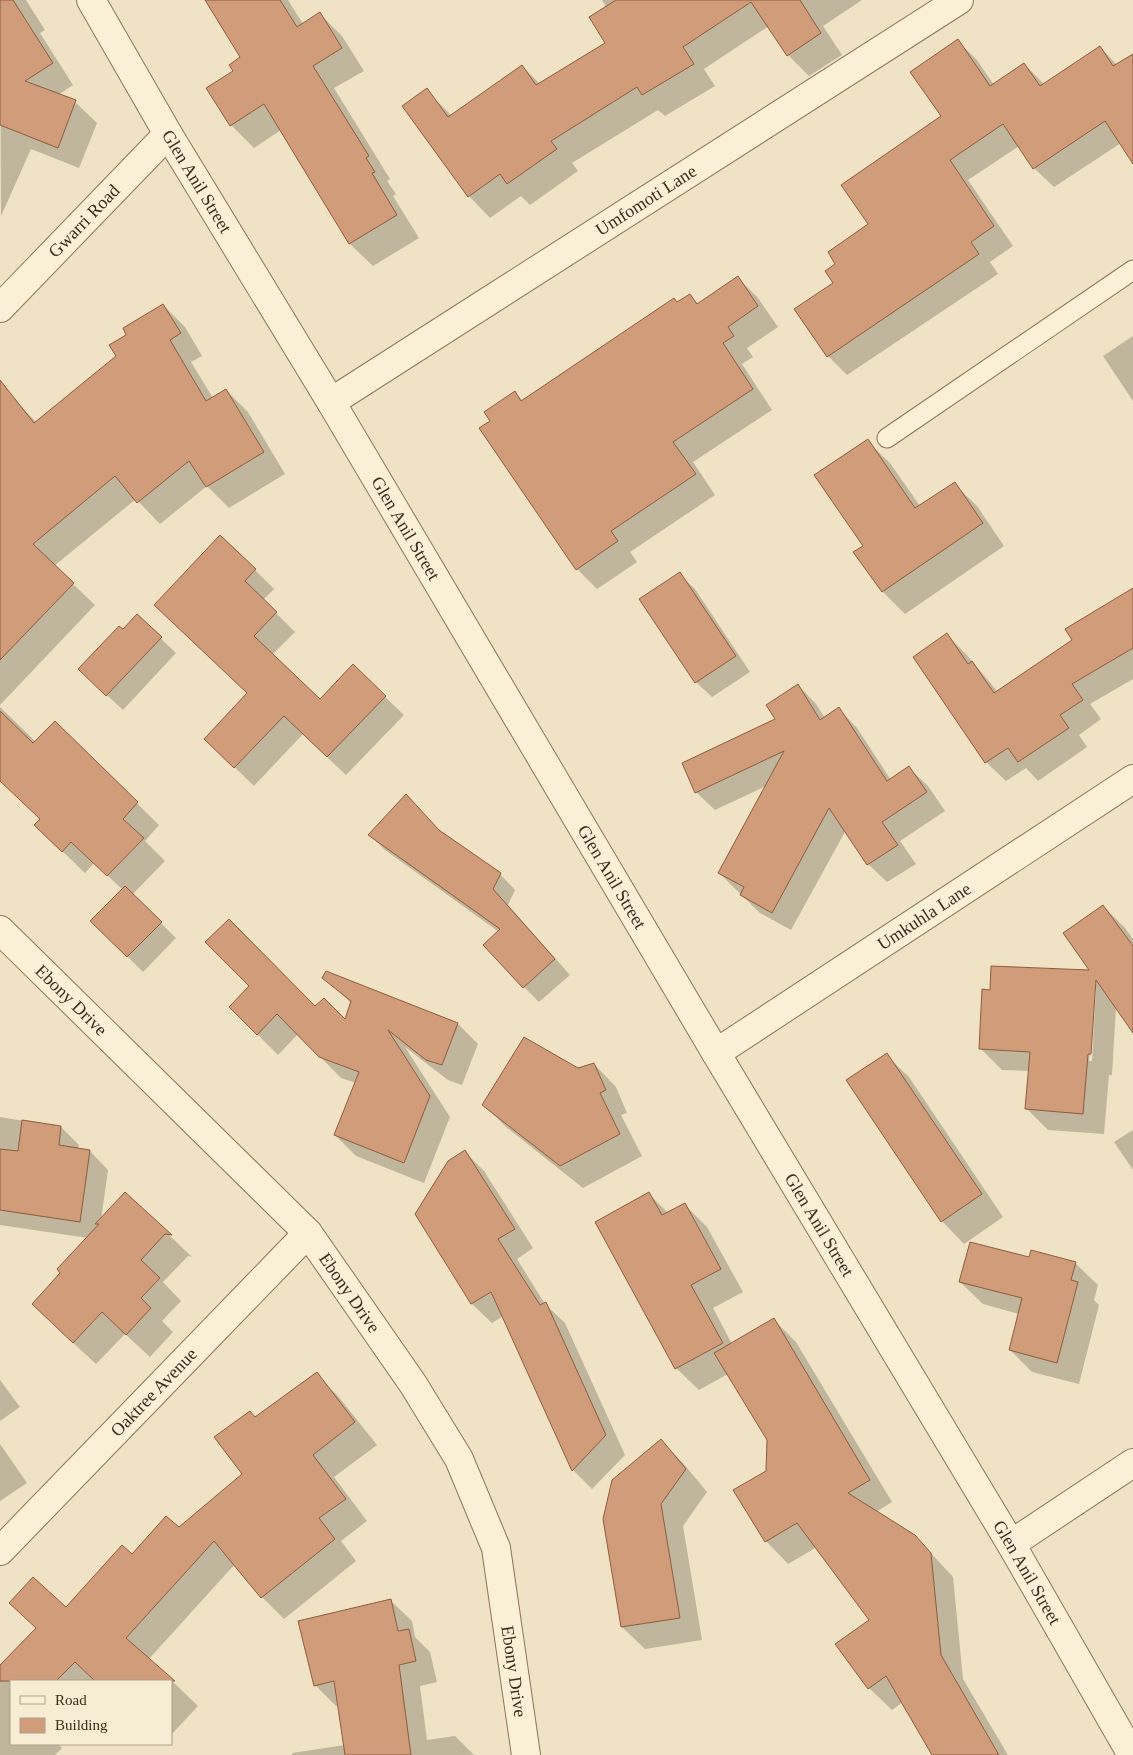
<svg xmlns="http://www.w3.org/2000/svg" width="1133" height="1755" font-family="'Times New Roman',serif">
  <rect width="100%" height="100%" fill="#f0e3c5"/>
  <g fill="#0003" fill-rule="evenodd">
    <polygon points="0,0 26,0 45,30 40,33 73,85 58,95 75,102 97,123 79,168 31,149 1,216"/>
    <polygon points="206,0 288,0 303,24 320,14 342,36 364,71 334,88 390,179 387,181 396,194 393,196 419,238 373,266 350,244 281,130 254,148 231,125 208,88 234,71 242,58"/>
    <polygon points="602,0 862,0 823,26 842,55 809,76 788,55 769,26 704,69 715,86 665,116 658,110 572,163 578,171 530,205 521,196 490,218 469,196 426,90 452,116 522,66 540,84 607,43 606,7"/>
    <polygon points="958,41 977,60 994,85 1024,64 1044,84 1100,47 1117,65 1133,55 1133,161 1121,143 1054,187 1034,168 1019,146 968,180 1013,246 990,262 998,274 847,375 828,356 837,264 870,225 942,117"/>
    <polygon points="738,278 758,298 778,327 747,348 753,357 742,364 772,410 693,462 715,495 630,552 637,562 597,589 577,569 492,421 515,393 523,401 690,296 699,305"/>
    <polygon points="163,305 185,327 202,356 191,362 213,398 226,390 248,412 285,474 229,508 207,486 160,524 136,499 54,566 95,605 0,705 0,407 12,397 37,423 117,357 128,335"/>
    <polygon points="1133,336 1133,401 1103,356"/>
    <polygon points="867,441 890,463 920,506 954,484 977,506 1004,546 905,614 882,591 864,546"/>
    <polygon points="255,570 274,589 263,600 295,632 272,655 320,701 353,666 404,715 346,775 303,734 254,786 225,758 249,694 174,623"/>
    <polygon points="679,574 695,589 750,672 712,697 696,682"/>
    <polygon points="1133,590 1133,679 1090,704 1101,719 1079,735 1087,747 1038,781 1026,768 1006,781 986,762 914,657 947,635 966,654 998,692 1073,640"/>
    <polygon points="137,616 176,653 123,710 95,684 123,631"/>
    <polygon points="798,685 816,704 825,718 839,709 857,728 891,780 909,768 928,786 945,811 900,841 916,864 887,882 868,864 846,830 791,930 760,913 719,873 766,786 715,810 696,792 777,720"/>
    <polygon points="0,707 36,742 55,723 159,825 145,841 165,861 132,895 176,938 143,972 92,921 123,890 94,863 85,873 58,847 41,820 0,780"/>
    <polygon points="441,833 500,874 515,890 508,905 570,975 539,1002 524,987 499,932 385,850 370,835"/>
    <path d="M1103 906 1125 928 1133 939V1031L1116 1007 1112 1075H1109L1104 1134 1048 1130 1027 1109 1030 1071 1002 1070 981 1049 991 991 1091 972ZM1094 990H1096L1092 1061H1089Z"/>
    <polygon points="324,977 458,1024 478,1044 462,1085 448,1080 405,1047 450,1117 424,1183 356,1156 335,1135 356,1083 341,1078 298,1034 278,1055 230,1007 315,1008 345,1021 352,1004"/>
    <polygon points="886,1055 909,1077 1003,1217 964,1244 942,1221"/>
    <polygon points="594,1064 616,1087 627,1113 621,1115 642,1156 583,1188 506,1127 484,1105"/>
    <polygon points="0,1117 61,1127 79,1145 78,1150 90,1151 108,1170 101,1220 125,1193 192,1257 188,1256 163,1282 181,1301 162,1321 173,1332 150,1357 125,1334 96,1364 56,1327 62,1273 88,1238 0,1225"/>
    <polygon points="1133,1130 1133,1170 1114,1142"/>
    <polygon points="465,1152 484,1171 533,1248 517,1259 545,1304 565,1323 625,1455 592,1489 573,1470 503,1316 492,1323 472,1304 416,1214"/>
    <polygon points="649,1194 668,1213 684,1204 707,1227 743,1292 713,1308 732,1344 773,1319 796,1342 892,1502 876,1512 915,1536 953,1577 963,1679 1008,1755 934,1755 903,1702 892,1710 869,1688 870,1621 817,1547 788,1564 766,1541 768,1440 728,1374 699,1390 676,1368"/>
    <polygon points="1030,1259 1075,1263 1098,1285 1094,1300 1099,1305 1079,1384 1032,1372 1010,1350 1019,1314 983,1304 960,1282"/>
    <polygon points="316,1374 338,1396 377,1445 334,1477 367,1521 341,1541 356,1561 284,1619 262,1597 235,1564 149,1659 198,1706 171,1735 171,1681 11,1681 11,1744 58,1744 62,1748 55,1755 0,1755 0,1667 67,1609 132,1556 179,1529 243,1474 256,1418"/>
    <polygon points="0,1380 20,1407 0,1421"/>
    <polygon points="661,1441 683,1463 707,1492 683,1526 702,1640 645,1649 622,1627"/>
    <polygon points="0,1444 27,1483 0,1501"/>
    <polygon points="390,1600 412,1621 415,1637 430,1652 437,1682 420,1686 427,1740 455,1736 474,1755 292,1755 292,1753 345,1745 339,1705 336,1706 315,1685"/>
  </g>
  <g fill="#d09c79" stroke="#8d5c3e">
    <polygon points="0,0 13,0 53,63 25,81 76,100 58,148 0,125"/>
    <polygon points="205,0 280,0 297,27 320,12 342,48 313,66 369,156 366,158 375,172 372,173 397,215 349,244 264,104 230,126 206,88 233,71 229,65 240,57"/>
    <polygon points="616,0 800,0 821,33 787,56 751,2 683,47 694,64 642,95 637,87 551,141 557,149 507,184 500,174 468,197 402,106 427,88 448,117 522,65 536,85 605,43 589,17"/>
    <polygon points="958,39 990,86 1024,63 1040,86 1100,46 1113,66 1133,54 1133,164 1105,121 1033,169 1003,124 950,160 994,226 971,242 979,254 827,357 794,309 833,283 825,271 835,264 828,252 868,224 841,185 941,116 910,72"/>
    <polygon points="738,276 758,306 728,327 734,336 723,343 753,389 673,442 696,474 611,531 618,541 576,570 479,428 490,421 484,412 515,391 521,401 674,298 677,302 690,294 697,304"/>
    <polygon points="163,304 181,333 170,340 206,401 226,389 264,452 206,487 189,461 137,503 115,476 33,544 74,583 0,660 0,380 34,423 116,356 109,345 126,335 123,328"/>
    <polygon points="868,439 915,508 955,482 983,523 882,592 853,552 863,546 814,475"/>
    <polygon points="220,535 256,569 245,581 277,612 254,636 320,699 353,664 386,696 327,757 284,716 234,768 204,739 247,693 154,605"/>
    <polygon points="680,572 736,656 695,683 639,599"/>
    <polygon points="1133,588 1133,648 1072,684 1083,700 1060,715 1069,728 1018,762 1008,748 985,763 913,657 947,633 968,664 972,661 994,693 1072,640 1065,629"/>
    <polygon points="137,614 162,637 106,696 78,669 119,626 123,629"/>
    <polygon points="798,684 820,720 839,707 887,781 909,766 927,792 882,822 898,845 867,865 829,808 772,913 740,895 744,887 718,873 784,751 695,793 682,763 775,719 766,705"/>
    <polygon points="0,711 33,743 55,721 138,802 123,819 144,838 107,876 71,842 62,852 34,825 40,819 0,781"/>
    <polygon points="406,794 439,830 501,873 493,889 555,959 523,988 483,945 500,929 368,835"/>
    <polygon points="125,886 162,922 127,957 90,921"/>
    <polygon points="1103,905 1133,946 1133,1033 1096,980 1091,1054 1088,1054 1083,1114 1025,1109 1030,1052 979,1049 982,989 990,990 991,966 1089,970 1063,933"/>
    <polygon points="229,919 315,1006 324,998 345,1019 351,1001 322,978 326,971 458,1023 442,1065 426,1060 388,1030 430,1096 404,1163 334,1135 359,1072 319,1057 277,1014 257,1035 229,1007 249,986 205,942"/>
    <polygon points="524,1037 578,1068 594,1063 606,1090 600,1093 620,1134 560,1166 482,1105"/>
    <polygon points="887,1053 982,1194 941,1222 846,1080"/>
    <polygon points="22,1120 61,1126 59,1145 90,1150 80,1222 0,1210 0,1149 18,1151"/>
    <polygon points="465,1150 515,1229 498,1239 540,1305 546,1302 606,1435 572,1471 491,1292 471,1304 415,1214 448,1161"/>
    <polygon points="125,1192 172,1235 165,1234 141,1260 160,1278 141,1298 151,1308 126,1335 102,1312 73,1343 32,1304 60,1273 57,1269 99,1224 95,1224"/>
    <polygon points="649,1192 662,1215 685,1203 721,1269 691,1285 723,1343 675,1369 595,1222"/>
    <polygon points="970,1242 1029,1257 1031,1250 1076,1262 1071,1280 1078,1282 1057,1363 1009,1350 1022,1298 959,1282"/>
    <polygon points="774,1318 870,1480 848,1493 915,1535 931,1553 941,1655 999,1755 932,1755 886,1676 868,1689 835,1644 869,1620 797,1523 765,1542 733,1490 766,1471 767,1440 714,1353"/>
    <polygon points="317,1372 355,1422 313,1455 346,1499 319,1518 335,1539 261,1598 214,1541 126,1638 175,1681 95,1681 75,1662 56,1681 0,1681 0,1665 36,1628 9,1603 33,1577 66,1607 122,1545 132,1554 166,1516 179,1527 242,1474 214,1437 250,1411 255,1417"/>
    <polygon points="661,1439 686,1469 661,1504 680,1618 621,1627 603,1519 612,1480"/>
    <polygon points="391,1599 398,1631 409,1629 416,1661 399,1665 411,1755 345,1755 334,1681 314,1686 298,1621"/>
  </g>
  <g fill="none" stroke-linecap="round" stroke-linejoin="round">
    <defs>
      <polyline id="service" points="887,438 1133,270"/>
      <g id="minor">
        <path id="s1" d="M91 0 168 134 331 402 716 1053 1011 1544 1132 1755"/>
        <path id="s2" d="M0 308 168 134"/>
        <path id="s3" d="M331 402 959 0"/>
        <path id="s4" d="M0 930 308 1233 413 1384 459 1459 496 1548 526 1755"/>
        <path id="s5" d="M716 1053 1133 779"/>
        <polyline points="1011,1544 1133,1463"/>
        <path id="s6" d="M0 1551 308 1233"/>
      </g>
    </defs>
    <use href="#service" stroke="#8c745a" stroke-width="21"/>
    <use href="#minor" stroke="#8c745a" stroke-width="30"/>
    <use href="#service" stroke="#faf0d8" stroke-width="19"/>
    <use href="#minor" stroke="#faf0d8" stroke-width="28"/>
  </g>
  <g text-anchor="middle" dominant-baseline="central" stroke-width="4" stroke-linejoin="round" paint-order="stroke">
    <g font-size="18" fill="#3c2c1e" stroke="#f7edd5">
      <text stroke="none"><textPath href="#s1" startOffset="210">Glen Anil Street</textPath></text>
      <text stroke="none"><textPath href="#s3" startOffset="374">Umfomoti Lane</textPath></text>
      <text stroke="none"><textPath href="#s2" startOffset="121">Gwarri Road</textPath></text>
      <text stroke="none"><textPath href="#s1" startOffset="615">Glen Anil Street</textPath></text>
      <text stroke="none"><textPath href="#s1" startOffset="1020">Glen Anil Street</textPath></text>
      <text stroke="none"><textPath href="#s5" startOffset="249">Umkuhla Lane</textPath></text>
      <text stroke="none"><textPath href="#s4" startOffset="100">Ebony Drive</textPath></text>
      <text stroke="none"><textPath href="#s1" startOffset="1425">Glen Anil Street</textPath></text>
      <text stroke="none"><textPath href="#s4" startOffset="505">Ebony Drive</textPath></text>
      <text stroke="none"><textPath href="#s6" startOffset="221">Oaktree Avenue</textPath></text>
      <text stroke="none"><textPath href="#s1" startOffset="1830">Glen Anil Street</textPath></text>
      <text stroke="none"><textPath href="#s4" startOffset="925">Ebony Drive</textPath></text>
    </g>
  </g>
  <rect x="10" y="1680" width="162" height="65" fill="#f7edd5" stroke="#aca08c"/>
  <rect x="20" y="1696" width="25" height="8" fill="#faf0d8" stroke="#aca08c"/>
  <text x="55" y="1705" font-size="15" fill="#3c2c1e">Road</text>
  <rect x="20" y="1718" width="25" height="15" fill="#d09c79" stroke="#aca08c"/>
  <text x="55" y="1730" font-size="15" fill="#3c2c1e">Building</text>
</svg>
